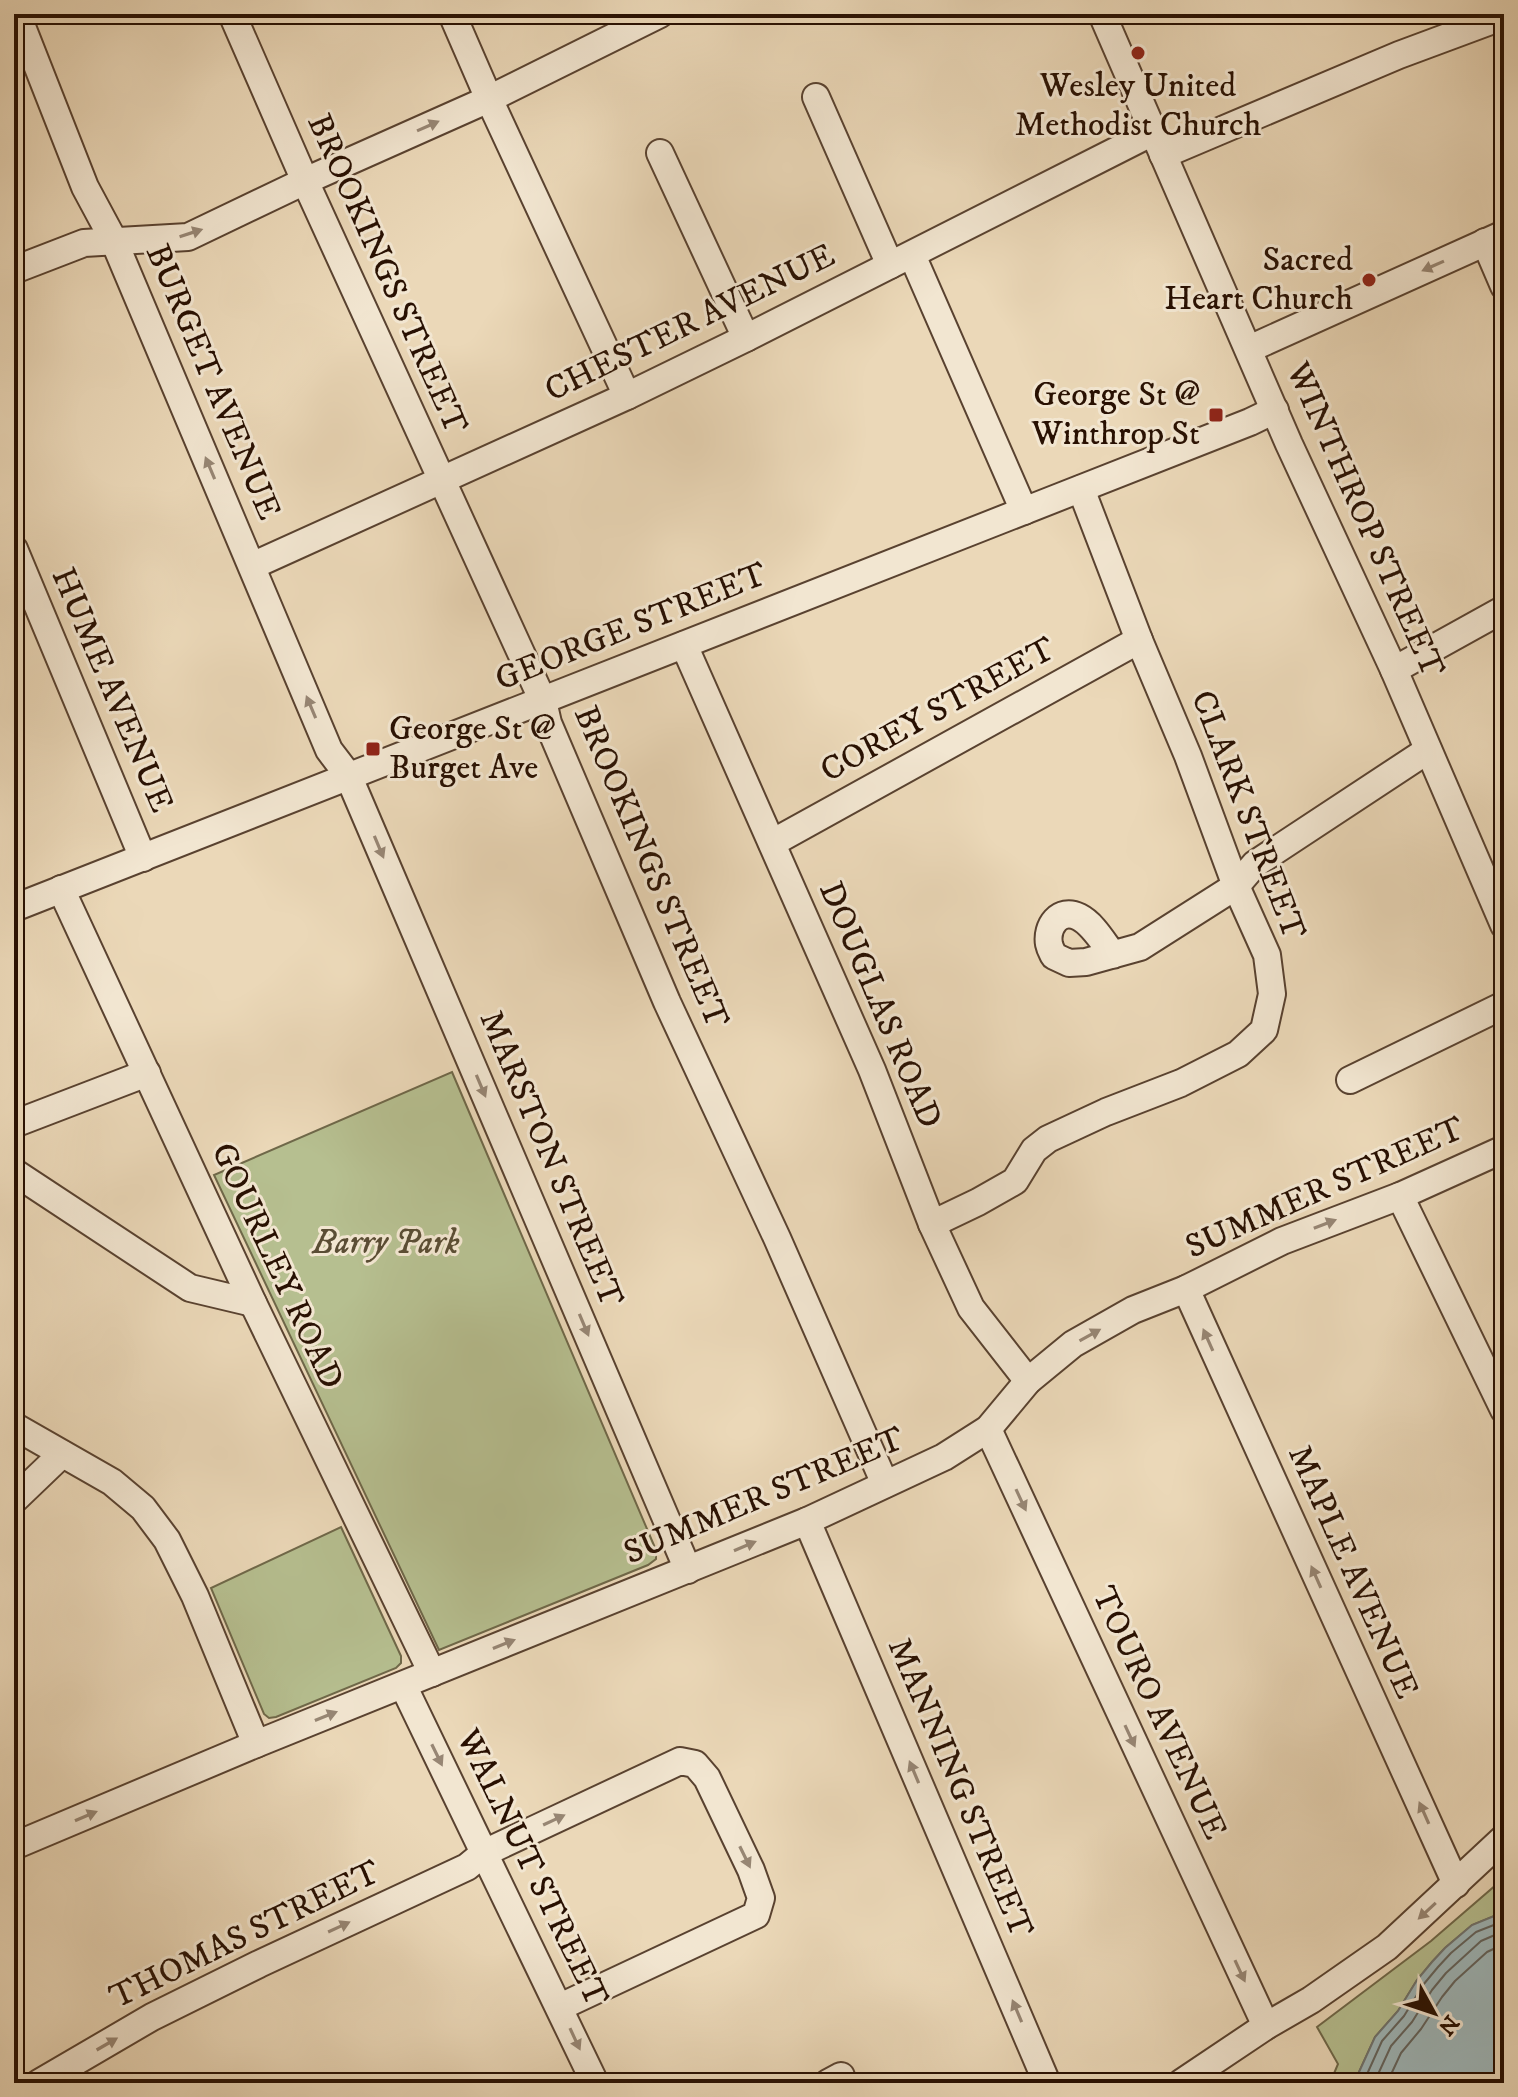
<svg xmlns="http://www.w3.org/2000/svg" width="1518" height="2097" font-family="'IM FELL DW Pica',serif">
  <rect width="100%" height="100%" fill="#ebd8b8"/>
  <filter id="stains"><feTurbulence type="fractalNoise" baseFrequency=".0025" numOctaves="4"/><feColorMatrix values="0 0 0 0 .2 0 0 0 0 .09 0 0 0 0 .02 0 0 0 .5 -.17"/></filter>
  <radialGradient id="worn" r=".72"><stop offset=".6" stop-color="#630" stop-opacity="0"/><stop offset="1" stop-color="#630" stop-opacity=".3"/></radialGradient>
  <g fill="#b6bf90" stroke="#6f6849" stroke-width="2">
    <polygon points="452,1072 656,1550 656,1559 648,1565 439,1650 214,1175"/>
    <polygon points="341,1527 401,1656 401,1663 396,1668 276,1717 269,1718 264,1714 211,1588"/>
    <polygon points="1504,1878 1504,1912 1472,1925 1445,1948 1432,1962 1417,1980 1398,2011 1375,2037 1354,2083 1330,2083 1338,2064 1317,2027 1431,1941"/>
  </g>
  <polygon fill="#9eb7ba" stroke="#6f7470" stroke-width="2" points="1504,1912 1504,2083 1354,2083 1375,2037 1398,2011 1417,1980 1432,1962 1445,1948 1472,1925"/>
  <g fill="none" stroke-linecap="round" stroke-linejoin="round">
    <g stroke="#63645e" stroke-width="2">
      <polyline points="1363,2083 1382,2041 1404,2016 1423,1985 1438,1967 1451,1953 1476,1932 1504,1921"/>
      <polyline points="1374,2083 1391,2046 1412,2022 1432,1990 1446,1973 1481,1941 1504,1931"/>
      <polyline points="1387,2083 1401,2053 1421,2029 1442,1997 1455,1981 1487,1952 1504,1944"/>
    </g>
    <defs>
      <g id="minor">
        <polyline points="17,14 85,187 114,241 329,750 348,775 688,1570"/>
        <polyline points="232,14 305,181 543,701 548,723 667,1002 777,1238 885,1484"/>
        <polyline points="452,14 489,99 627,396"/>
        <polyline points="1102,14 1289,444 1394,670 1504,925"/>
        <polyline points="816,97 890,265"/>
        <polyline points="660,153 746,338"/>
        <polyline points="1163,155 1399,55 1504,16"/>
        <polyline points="1485,242 1504,286"/>
        <polyline points="912,255 1024,511"/>
        <polyline points="14,270 84,243 188,237 305,181 489,99 660,14"/>
        <polyline points="1249,349 1504,234"/>
        <polyline points="14,549 143,858"/>
        <polyline points="252,566 627,396 746,338 1153,132"/>
        <polyline points="684,645 872,1070 932,1224 971,1308 1028,1381"/>
        <polyline points="1394,670 1504,609"/>
        <polyline points="772,843 1139,640"/>
        <polyline points="61,889 253,1303 432,1673"/>
        <polyline points="14,908 1250,422 1275,410"/>
        <path d="M1113 955C1103 942 1093 924 1079 917 1059 907 1046 927 1049 944 1050 949 1052 952 1054 956L1069 963 1086 962 1140 947 1236 886 1255 864 1428 750"/>
        <polyline points="1350,1080 1504,1005"/>
        <polyline points="14,1124 147,1073"/>
        <polyline points="14,1172 190,1288 253,1303"/>
        <polyline points="1400,1196 1504,1410"/>
        <polyline points="932,1224 978,1202 1015,1181 1034,1150 1048,1139 1106,1112 1181,1083 1238,1054 1264,1030 1272,994 1267,955 1236,886 1188,756 1139,640 1081,489"/>
        <polyline points="1186,1289 1456,1884"/>
        <polyline points="14,1426 112,1482 143,1508 167,1540 195,1596 256,1744"/>
        <polyline points="988,1429 1266,2026"/>
        <polyline points="14,1500 62,1454"/>
        <polyline points="807,1521 1047,2083"/>
        <polyline points="403,1685 595,2083"/>
        <polyline points="14,1846 256,1744 807,1521 944,1457 988,1429 1028,1381 1073,1344 1133,1310 1186,1289 1282,1241 1400,1196 1504,1149"/>
        <polyline points="39,2083 152,2017 259,1964 467,1867 484,1853 680,1761 695,1764 707,1778 751,1870 761,1898 756,1915 560,2007"/>
        <polyline points="828,2083 841,2076"/>
        <polyline points="1181,2083 1266,2026 1311,2000 1387,1947 1504,1838"/>
      </g>
    </defs>
    <use href="#minor" stroke="#594230" stroke-width="30"/>
    <use href="#minor" stroke="#f2e6d1" stroke-width="26"/>
  </g>
  <defs><path id="oneway-solid" d="M-6-.8H1V-3.2L6.5 0L1 3.2V.8H-6Z" transform="scale(2)"/></defs>
  <g fill="#978674">
    <use href="#oneway-solid" transform="translate(428 126) rotate(-24)"/>
    <use href="#oneway-solid" transform="translate(191 233) rotate(-18)"/>
    <use href="#oneway-solid" transform="translate(1433 266) rotate(156)"/>
    <use href="#oneway-solid" transform="translate(210 468) rotate(-113)"/>
    <use href="#oneway-solid" transform="translate(311 707) rotate(-113)"/>
    <use href="#oneway-solid" transform="translate(379 847) rotate(67)"/>
    <use href="#oneway-solid" transform="translate(481 1086) rotate(67)"/>
    <use href="#oneway-solid" transform="translate(1325 1224) rotate(-21)"/>
    <use href="#oneway-solid" transform="translate(584 1325) rotate(67)"/>
    <use href="#oneway-solid" transform="translate(1090 1335) rotate(-29)"/>
    <use href="#oneway-solid" transform="translate(1208 1340) rotate(-114)"/>
    <use href="#oneway-solid" transform="translate(1021 1500) rotate(65)"/>
    <use href="#oneway-solid" transform="translate(745 1546) rotate(-23)"/>
    <use href="#oneway-solid" transform="translate(1316 1577) rotate(-114)"/>
    <use href="#oneway-solid" transform="translate(504 1644) rotate(-22)"/>
    <use href="#oneway-solid" transform="translate(326 1716) rotate(-22)"/>
    <use href="#oneway-solid" transform="translate(1130 1736) rotate(65)"/>
    <use href="#oneway-solid" transform="translate(437 1755) rotate(64)"/>
    <use href="#oneway-solid" transform="translate(914 1772) rotate(-113)"/>
    <use href="#oneway-solid" transform="translate(1424 1813) rotate(-114)"/>
    <use href="#oneway-solid" transform="translate(86 1816) rotate(-23)"/>
    <use href="#oneway-solid" transform="translate(554 1820) rotate(-25)"/>
    <use href="#oneway-solid" transform="translate(745 1857) rotate(64)"/>
    <use href="#oneway-solid" transform="translate(1427 1911) rotate(137)"/>
    <use href="#oneway-solid" transform="translate(339 1927) rotate(-25)"/>
    <use href="#oneway-solid" transform="translate(1240 1971) rotate(65)"/>
    <use href="#oneway-solid" transform="translate(1017 2011) rotate(-113)"/>
    <use href="#oneway-solid" transform="translate(575 2039) rotate(65)"/>
    <use href="#oneway-solid" transform="translate(107 2044) rotate(-30)"/>
  </g>
  <g fill="#8f2418" stroke="#f2e6d1" stroke-width="3">
    <circle cx="1138" cy="53" r="8"/>
    <circle cx="1369" cy="280" r="8"/>
    <rect x="1208" y="407" width="16" height="16" rx="4"/>
    <rect x="365" y="741" width="16" height="16" rx="4"/>
  </g>
  <g text-anchor="middle" dominant-baseline="central" stroke-width="6" stroke-linejoin="round" paint-order="stroke">
    <g font-size="34" fill="#281002" stroke="#f2e6d1" text-anchor="end">
      <text x="1138" y="86" text-anchor="middle">Wesley United<tspan x="1138" dy="39">Methodist Church</tspan></text>
      <text x="1353" y="260">Sacred<tspan x="1353" dy="39">Heart Church</tspan></text>
      <text x="1200" y="395">George St @<tspan x="1200" dy="39">Winthrop St</tspan></text>
      <text x="389" y="729" text-anchor="start">George St @<tspan x="389" dy="39">Burget Ave</tspan></text>
    </g>
    <g font-size="34" fill="#281002" stroke="#f2e6d1">
      <text transform="translate(387 274) rotate(66)">BROOKINGS STREET</text>
      <text transform="translate(690 323) rotate(-26)">CHESTER AVENUE</text>
      <text transform="translate(213 382) rotate(67)">BURGET AVENUE</text>
      <text transform="translate(1365 520) rotate(66)">WINTHROP STREET</text>
      <text transform="translate(631 627) rotate(-22)">GEORGE STREET</text>
      <text transform="translate(112 690) rotate(67)">HUME AVENUE</text>
      <text transform="translate(938 710) rotate(-29)">COREY STREET</text>
      <text transform="translate(1248 815) rotate(69)">CLARK STREET</text>
      <text transform="translate(651 867) rotate(67)">BROOKINGS STREET</text>
      <text transform="translate(880 1005) rotate(67)">DOUGLAS ROAD</text>
      <text transform="translate(551 1159) rotate(67)">MARSTON STREET</text>
      <text transform="translate(1325 1188) rotate(-24)">SUMMER STREET</text>
      <text transform="translate(277 1266) rotate(65)">GOURLEY ROAD</text>
      <text transform="translate(764 1496) rotate(-23)">SUMMER STREET</text>
      <text transform="translate(1353 1572) rotate(66)">MAPLE AVENUE</text>
      <text transform="translate(1159 1713) rotate(65)">TOURO AVENUE</text>
      <text transform="translate(960 1788) rotate(67)">MANNING STREET</text>
      <text transform="translate(532 1868) rotate(64)">WALNUT STREET</text>
      <text transform="translate(245 1935) rotate(-26)">THOMAS STREET</text>
    </g>
    <g font-size="34" font-style="italic" fill="#5a4d34" stroke="#f2e6d1">
      <text x="386" y="1243">Barry Park</text>
    </g>
  </g>
  <rect width="1518" height="2097" fill="none" stroke="#ebd8b8" stroke-width="48"/>
  <rect x="16" y="16" width="1486" height="2065" fill="none" stroke="#281002" stroke-width="4"/>
  <rect x="24" y="24" width="1470" height="2049" fill="none" stroke="#281002" stroke-width="2"/>
  <g transform="translate(1434 2013) rotate(130)" stroke="#f2e6d1" stroke-width="6" paint-order="stroke">
  <path d="M0-6L14 30L0 20L-14 30Z" fill="#281002"/>
  <text y="-12" font-size="22" font-weight="bold" text-anchor="middle" fill="#281002">N</text>
  </g>
  <rect width="100%" height="100%" filter="url(#stains)"/>
  <rect width="100%" height="100%" fill="url(#worn)"/>
</svg>
